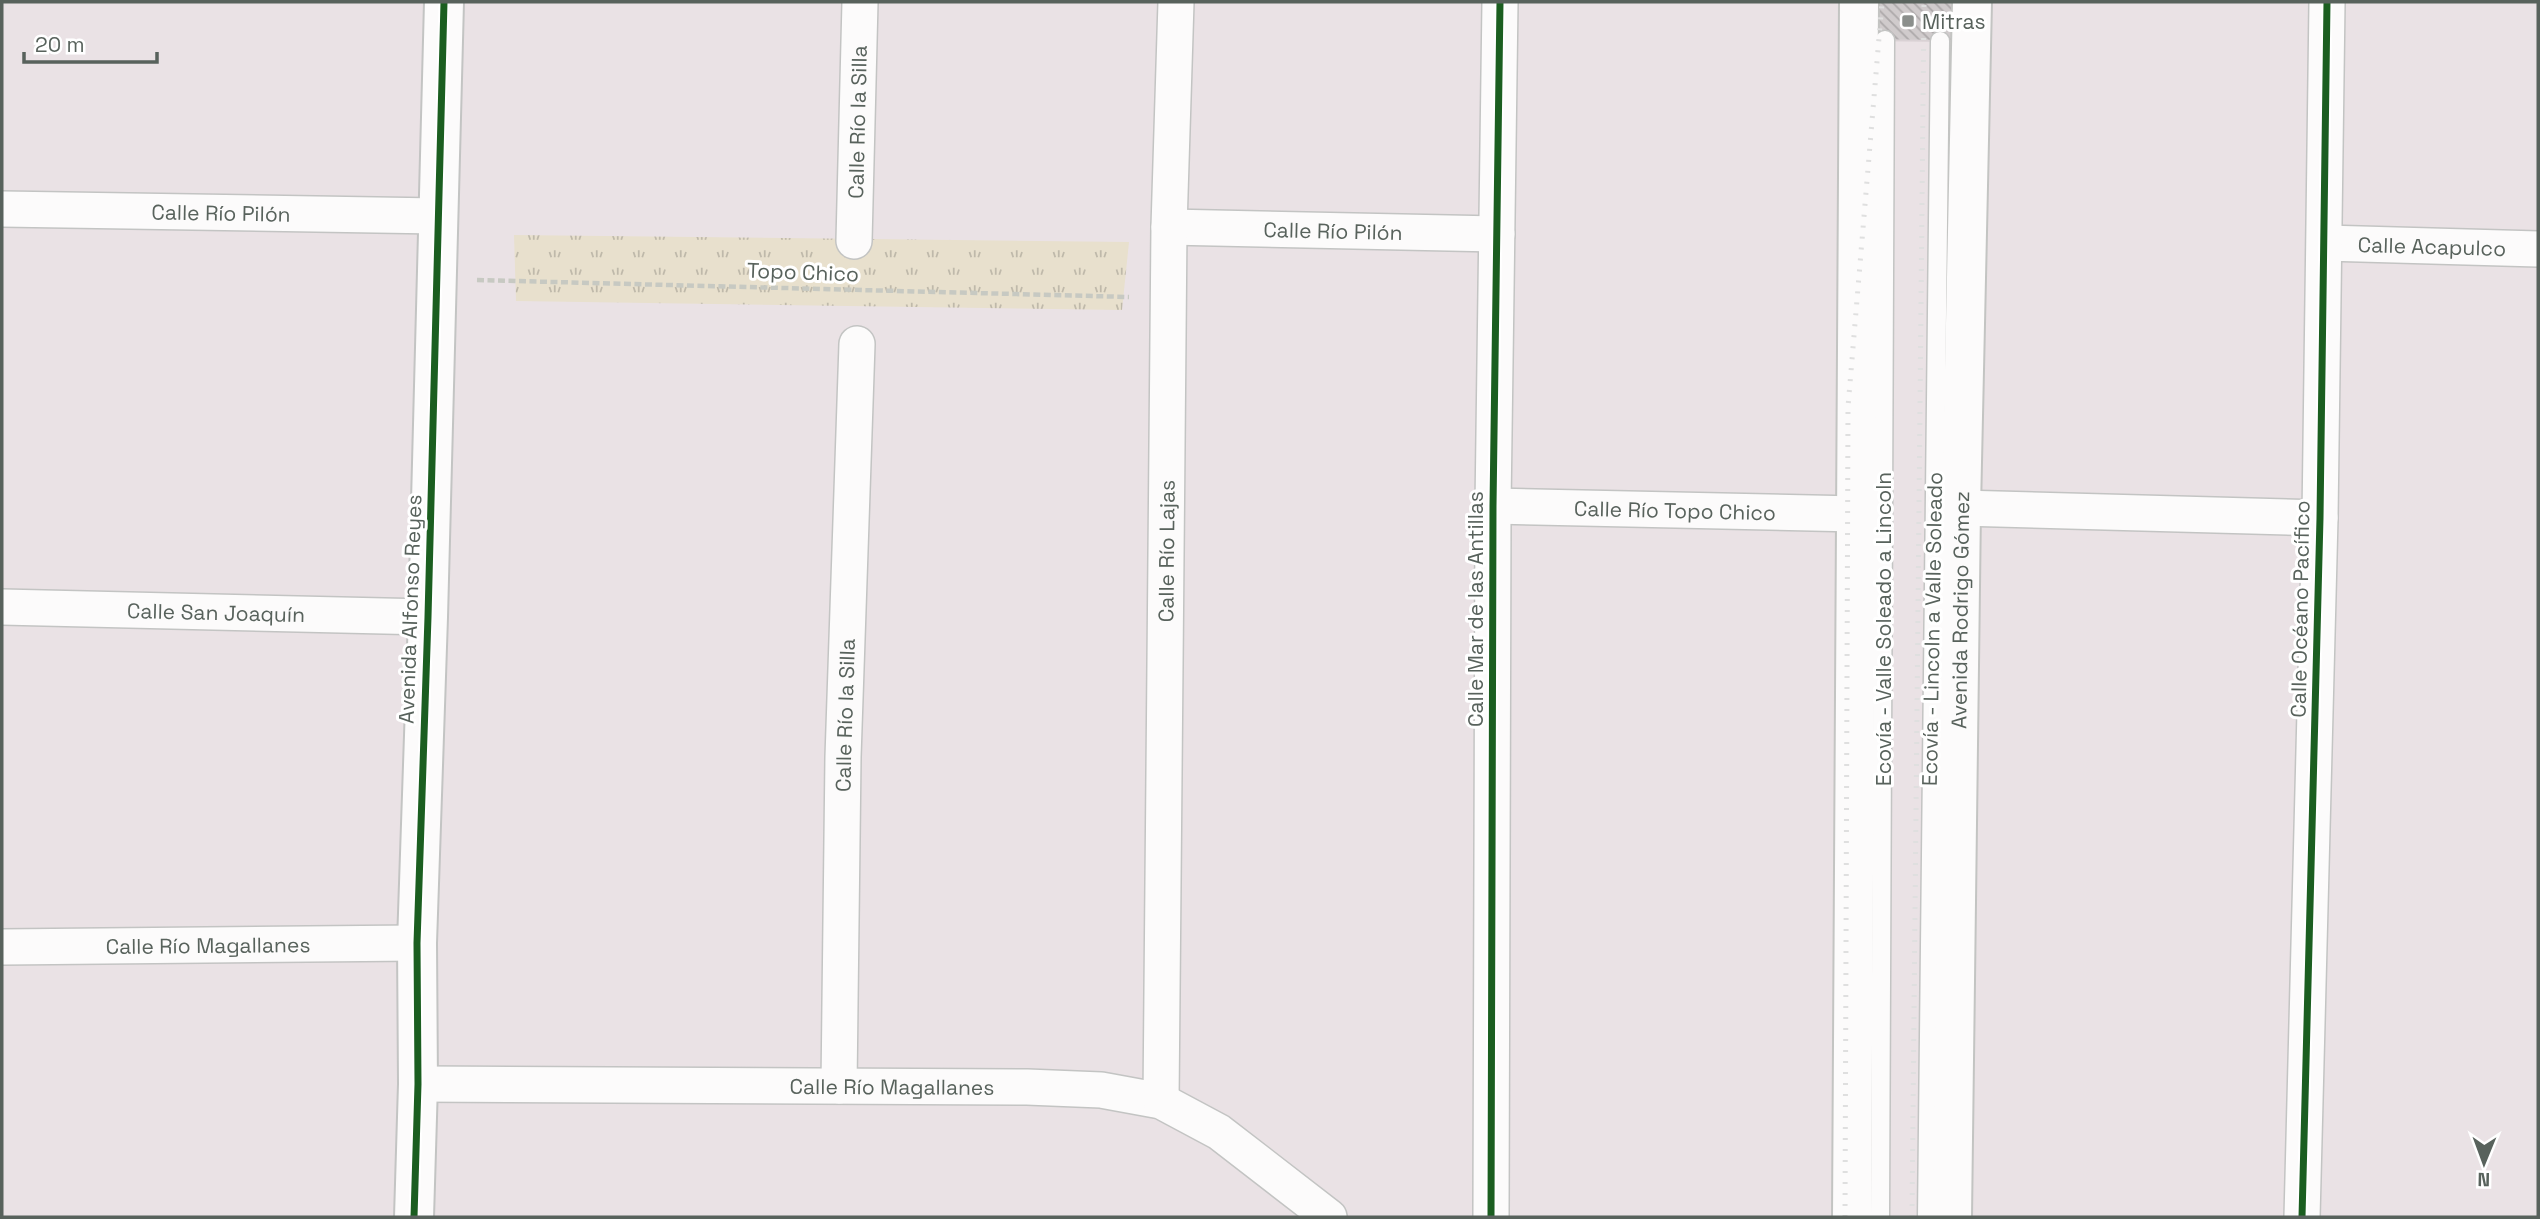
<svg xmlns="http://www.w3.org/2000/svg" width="2540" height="1219" font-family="'Space Grotesk',sans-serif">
  <defs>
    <pattern id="park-tufts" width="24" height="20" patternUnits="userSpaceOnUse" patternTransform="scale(1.75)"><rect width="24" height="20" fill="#e8e0cd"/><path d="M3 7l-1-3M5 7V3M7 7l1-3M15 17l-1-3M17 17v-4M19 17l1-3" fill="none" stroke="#bfb9aa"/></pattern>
    <pattern id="building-back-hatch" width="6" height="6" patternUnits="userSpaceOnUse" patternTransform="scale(1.75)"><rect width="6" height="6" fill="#d0cbcc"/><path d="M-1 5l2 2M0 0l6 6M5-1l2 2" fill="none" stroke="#aca8a9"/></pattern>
  </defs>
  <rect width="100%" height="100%" fill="#eae2e5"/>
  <polygon fill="url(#park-tufts)" points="514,235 1129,242 1122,310 516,301"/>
  <polygon fill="url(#building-back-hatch)" stroke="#d9d1d4" stroke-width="2" points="1861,2 1955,2 1954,41 1860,40"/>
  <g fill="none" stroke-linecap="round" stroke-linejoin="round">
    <defs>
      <g id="service">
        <polyline points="1880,1217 1885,40"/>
        <polyline points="1927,1217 1940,41"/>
      </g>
      <g id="minor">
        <path id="s1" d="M2 209 438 216"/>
        <path id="s2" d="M1169 227 1497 234"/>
        <path id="s3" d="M854 241 860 2"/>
        <path id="s4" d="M2325 243 2538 249"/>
        <path id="s5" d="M1493 506 1857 514"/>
        <polyline points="1961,508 2320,518"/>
        <path id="s6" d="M2 607 428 617"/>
        <path id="s7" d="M2 947 417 943"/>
        <path id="s8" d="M418 1084 1027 1087 1101 1090 1161 1101 1219 1132 1329 1217"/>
        <path id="s9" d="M839 1086 843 757 857 344"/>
        <path id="s10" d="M1161 1101 1169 227 1176 2"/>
        <polyline points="1491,1217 1493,506 1500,2"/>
        <polyline points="2302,1217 2320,518 2327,2"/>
      </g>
      <polyline id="tertiary" points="414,1217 418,1084 417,943 428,617 444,2"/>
      <g id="secondary">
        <polyline points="1852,1217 1859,2"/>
        <path id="s11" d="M1952 1217 1961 508 1972 2"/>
      </g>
    </defs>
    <use href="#service" stroke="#c3c4c3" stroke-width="21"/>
    <use href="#minor" stroke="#c3c4c3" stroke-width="38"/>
    <use href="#tertiary" stroke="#c3c4c3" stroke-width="42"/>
    <use href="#secondary" stroke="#c3c4c2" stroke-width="42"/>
    <polyline stroke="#c7c9c2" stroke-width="4.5" stroke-dasharray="7 3.5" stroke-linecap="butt" points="477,280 1129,297"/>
    <use href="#service" stroke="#fcfbfb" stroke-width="18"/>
    <use href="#minor" stroke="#fcfbfb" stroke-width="35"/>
    <use href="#tertiary" stroke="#fcfbfb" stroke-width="38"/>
    <use href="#secondary" stroke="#fcfbfb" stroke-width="38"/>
    <g stroke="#dfdfdf" stroke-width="5" stroke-dasharray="2 9" stroke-linecap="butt">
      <polyline points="1845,1217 1848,407 1882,2"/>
      <polyline points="1912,1217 1924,2"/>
    </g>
    <defs>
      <g id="cycleway">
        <polyline points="414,1217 418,1084 417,943 428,617 444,2"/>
        <polyline points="1491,1217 1493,506 1500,2"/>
        <polyline points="2302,1217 2320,518 2327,2"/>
      </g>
    </defs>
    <use href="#cycleway" stroke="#fff" stroke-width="11"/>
    <use href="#cycleway" stroke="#1b5e20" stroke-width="7"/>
  </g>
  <rect fill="#8b8f8c" stroke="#fff" stroke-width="2.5" x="1901" y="14" width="14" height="14" rx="3.5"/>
  <g text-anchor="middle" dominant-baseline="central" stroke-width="6" stroke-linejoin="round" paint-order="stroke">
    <g font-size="21" fill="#58625c" stroke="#fff" text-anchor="start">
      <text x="1922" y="21">Mitras</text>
    </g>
    <g font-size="21" fill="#58625c" stroke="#fff">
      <text stroke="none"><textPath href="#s3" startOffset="119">Calle Río la Silla</textPath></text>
      <text stroke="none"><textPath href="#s1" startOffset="219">Calle Río Pilón</textPath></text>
      <text stroke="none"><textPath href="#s2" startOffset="164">Calle Río Pilón</textPath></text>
      <text stroke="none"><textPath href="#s4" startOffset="107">Calle Acapulco</textPath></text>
      <text transform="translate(803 272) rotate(2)">Topo Chico</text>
      <text stroke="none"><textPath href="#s5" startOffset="182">Calle Río Topo Chico</textPath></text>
      <text stroke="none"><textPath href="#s10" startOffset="550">Calle Río Lajas</textPath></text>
      <text transform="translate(410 609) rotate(-88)">Avenida Alfonso Reyes</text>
      <text transform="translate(1475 609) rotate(-90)">Calle Mar de las Antillas</text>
      <text stroke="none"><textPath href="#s11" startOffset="607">Avenida Rodrigo Gómez</textPath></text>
      <text transform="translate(2300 609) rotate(-89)">Calle Océano Pacífico</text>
      <text stroke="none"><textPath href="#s6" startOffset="214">Calle San Joaquín</textPath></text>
      <text transform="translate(1883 629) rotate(-90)">Ecovía - Valle Soleado a Lincoln</text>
      <text transform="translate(1932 629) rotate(-89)">Ecovía - Lincoln a Valle Soleado</text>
      <text stroke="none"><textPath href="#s9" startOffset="371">Calle Río la Silla</textPath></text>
      <text stroke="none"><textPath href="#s7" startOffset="206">Calle Río Magallanes</textPath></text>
      <text stroke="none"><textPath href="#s8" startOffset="474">Calle Río Magallanes</textPath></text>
    </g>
  </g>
  <rect width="2540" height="1219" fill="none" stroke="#58625c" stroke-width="7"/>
  <g transform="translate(2484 1163) rotate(181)" stroke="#ffffff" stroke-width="5" paint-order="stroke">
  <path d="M0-5L12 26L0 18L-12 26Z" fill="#58625c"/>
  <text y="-10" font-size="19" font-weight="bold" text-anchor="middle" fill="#58625c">N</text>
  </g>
  <path d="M24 52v10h133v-10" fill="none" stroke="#58625c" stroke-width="3.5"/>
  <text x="35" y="52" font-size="21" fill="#58625c" stroke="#ffffff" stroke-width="5" paint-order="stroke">20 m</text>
</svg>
